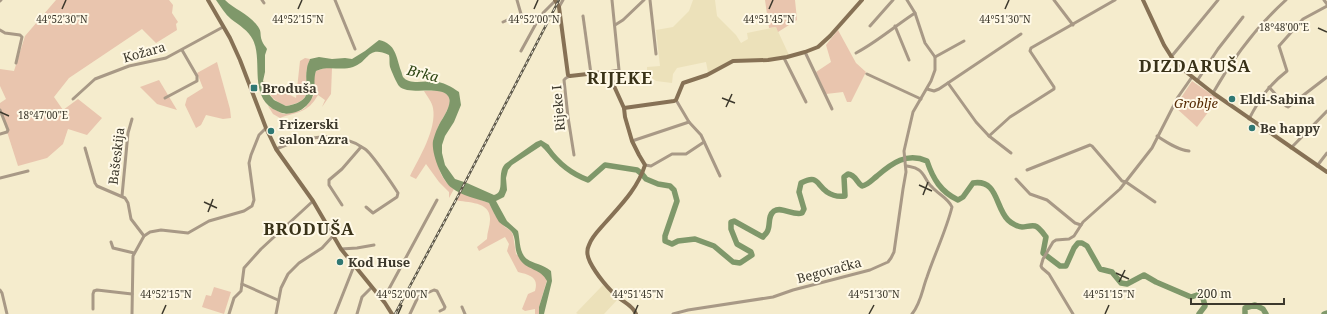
<svg xmlns="http://www.w3.org/2000/svg" width="1327" height="314" font-family="'Noto Serif',serif">
  <rect width="100%" height="100%" fill="#f5eccd"/>
  <g fill="#ece1ba">
    <polygon points="693,0 715,0 717,16 736,35 741,43 748,39 747,33 776,27 789,55 758,60 742,59 732,60 708,72 706,62 677,68 673,74 672,83 656,81 647,74 647,67 660,66 656,30 673,27 689,11"/>
    <polygon points="603,285 617,300 604,314 578,314 576,313"/>
  </g>
  <g fill="#e9c5ae">
    <polygon points="56,0 169,0 173,5 172,13 178,22 176,24 177,30 156,43 142,29 69,78 54,97 63,110 78,99 102,118 87,135 68,129 63,144 47,158 18,166 0,110 0,103 6,99 0,86 0,69 14,71 25,36"/>
    <polygon points="765,0 795,0 797,20 778,32 776,27 769,28"/>
    <polygon points="838,30 856,63 866,72 851,102 847,102 843,92 826,94 816,72 831,62 826,45"/>
    <path d="M305 58 310 59C309 62 307 65 307 68 303 88 317 100 286 106 271 99 270 96 263 81L296 98 300 61Z"/>
    <polygon points="217,62 230,109 231,118 223,119 206,115 201,125 196,128 185,105 187,98 203,88 197,73"/>
    <path d="M325 68H332L331 94 322 107 325 100 318 95C307 114 298 111 280 118L273 114 268 106 283 114 300 111 305 108 308 104 314 95V77L316 71Z"/>
    <polygon points="159,80 177,110 157,104 140,87"/>
    <polygon points="1192,81 1218,99 1197,127 1175,107"/>
    <path d="M424 91C431 91 447 89 449 98 452 106 441 120 438 127 436 132 436 139 436 145 436 162 439 179 454 189L449 198V192L439 182 426 164 416 179 410 176C419 158 437 129 433 108 432 102 427 96 424 91Z"/>
    <path d="M459 192 489 203 495 215 505 227 511 231 513 235 516 254 545 276 547 280 539 307V314H535V309L525 311 522 309 528 294 535 291C539 277 530 275 518 272L507 251 509 244 505 237 479 251 477 247 487 239C487 232 490 226 490 220 491 201 468 203 455 200Z"/>
    <polygon points="214,287 231,292 224,314 202,307 206,295 211,296"/>
  </g>
  <path fill="#7f986a" d="M216 0H225C234 9 247 13 256 24 263 32 259 33 262 41 263 44 266 47 267 49L265 55V72L263 81 268 93 274 100 286 106C317 100 303 88 307 68 307 65 309 62 310 59L319 57 332 59 345 58 352 59 365 51 379 40C396 44 396 56 401 71 402 73 402 75 403 77 409 85 425 81 433 81 443 82 452 87 459 92L461 105 454 122 445 136 442 145V153L445 165 455 179 467 183 494 195C506 192 496 174 505 164L536 142 541 140 549 145 552 155 549 154 541 146 512 165 508 170 506 178 507 190 504 197 496 201 507 221 518 231C520 239 519 253 527 259 534 264 543 264 551 271L552 281 544 314H539V307L547 281C541 269 528 270 521 261 513 250 517 243 513 234 511 229 503 226 499 222 495 216 492 209 489 203 476 198 462 196 452 188 442 181 431 153 433 141 434 137 436 131 438 127 441 120 454 104 448 96 440 85 408 96 399 86 397 84 391 70 390 67 389 62 390 59 389 55 367 45 370 61 353 67 341 71 327 65 316 71 313 79 316 88 313 95 311 103 303 110 296 112 285 115 283 114 273 109 249 94 263 61 253 40 248 30 240 26 231 19 225 14 221 7 216 0Z"/>
  <g fill="none" stroke-linecap="round" stroke-linejoin="round">
    <g stroke="#7f986a" stroke-width="5.5">
      <path d="M548 149C558 163 572 174 588 180L605 165 637 170 642 174 646 179 658 184 670 186 674 190 677 201 665 236V241L672 244 678 241 695 239 714 246 733 262 740 263 752 255 751 252 737 244 731 229V222L734 221 763 237C764 235 766 234 767 232 771 226 767 216 774 211 782 206 793 216 802 213L804 209 799 192 801 183C818 174 816 184 827 192 833 196 839 197 845 196L844 177 848 174C856 175 856 182 862 186 868 185 872 180 877 176 892 163 907 152 927 161 933 179 941 192 958 200L963 197 973 183C998 179 995 207 1008 220 1011 223 1018 227 1022 227 1026 227 1031 225 1035 226 1039 227 1043 233 1046 237L1043 253 1060 266H1066L1074 248 1078 243H1082L1087 246 1100 269 1112 272 1121 283 1127 284 1144 275 1156 282 1191 297 1197 295 1203 298 1205 306 1199 314"/>
      <polyline points="1245,314 1245,308 1255,305 1263,309 1266,314"/>
      <polyline points="1324,314 1327,313"/>
    </g>
    <g stroke="#a89986" stroke-width="3">
      <polyline points="262,0 264,3"/>
      <polyline points="335,0 355,49"/>
      <polyline points="650,0 656,54"/>
      <polyline points="1054,0 1073,25"/>
      <polyline points="1324,0 1327,4"/>
      <polyline points="0,1 1,0"/>
      <polyline points="559,7 563,0"/>
      <polyline points="583,16 591,74"/>
      <polyline points="503,22 521,14 517,0"/>
      <polyline points="615,25 623,20 644,0"/>
      <polyline points="870,26 893,0"/>
      <polyline points="895,26 909,60"/>
      <polyline points="0,30 5,33 20,35 22,37 16,63"/>
      <polyline points="521,51 538,20 544,12 555,1"/>
      <polyline points="805,52 832,109"/>
      <path d="M856 53C877 42 895 26 915 13"/>
      <polyline points="935,57 964,41"/>
      <polyline points="1171,57 1218,0"/>
      <polyline points="784,58 806,102"/>
      <polyline points="608,72 619,70 612,0"/>
      <polyline points="867,74 921,99"/>
      <polyline points="570,76 566,78 564,80 568,117 574,155"/>
      <polyline points="1197,81 1218,49 1243,17"/>
      <polyline points="948,83 976,122 989,136 1011,153"/>
      <polyline points="1269,87 1286,106 1288,107 1327,77"/>
      <polyline points="927,89 934,91 939,89 1021,34"/>
      <path d="M1213 93C1233 58 1256 27 1286 0"/>
      <polyline points="165,98 197,81 197,76 182,50"/>
      <polyline points="73,99 95,79 129,66 166,58 223,27"/>
      <polyline points="676,100 689,122 701,135 720,176"/>
      <polyline points="0,110 8,130 7,132 0,134"/>
      <path d="M1249 119C1260 98 1269 85 1287 71L1279 46 1303 19 1327 6"/>
      <polyline points="989,136 1010,117 1054,89 1054,87 1030,51 1031,48 1115,0"/>
      <path d="M1157 136C1166 142 1178 150 1189 151"/>
      <polyline points="632,141 689,122"/>
      <polyline points="85,148 95,183 97,186 125,198 128,203 131,219 144,236"/>
      <polyline points="1291,148 1327,111"/>
      <path d="M276 149C305 137 337 129 365 149 372 154 393 185 398 193L397 197 373 213 366 207"/>
      <polyline points="645,165 651,166 672,154 686,154 704,142"/>
      <path d="M907 166C912 167 915 167 919 170 925 174 926 182 932 187 938 194 948 198 952 207 946 231 935 253 927 277 922 290 921 303 912 314"/>
      <polyline points="1317,166 1327,153"/>
      <polyline points="1027,170 1090,145 1092,146 1122,181 1126,182 1155,202"/>
      <polyline points="0,178 28,171"/>
      <polyline points="1016,179 1030,194 1047,200 1075,223 1081,225"/>
      <polyline points="122,196 128,133 132,119"/>
      <polyline points="342,205 329,185 329,180 342,169 361,147"/>
      <polyline points="111,242 113,248 134,253"/>
      <polyline points="341,249 357,248 374,245"/>
      <polyline points="242,284 278,300"/>
      <polyline points="0,290 2,293 7,314"/>
      <polyline points="383,300 437,200"/>
      <polyline points="462,307 465,314"/>
      <polyline points="93,309 93,294 94,291 97,290 132,294"/>
      <polyline points="132,314 133,256 144,236 150,232 161,230 188,233 209,221 244,211 252,206 254,200 249,163 251,155 259,135 266,128"/>
      <polyline points="229,314 234,298 241,291 244,268 261,249 313,201"/>
      <polyline points="276,314 281,288 288,274 299,263 322,248 333,236"/>
      <polyline points="335,314 354,266"/>
      <polyline points="357,314 362,297 372,287"/>
      <polyline points="410,314 418,297 434,290 437,291 445,307 444,309 440,311"/>
      <polyline points="673,314 688,310 773,297 793,290 870,270 888,262 891,258 894,252 903,189 906,172 904,151 913,112 931,81 935,70 935,57 925,43 915,13 907,0"/>
      <polyline points="1073,314 1049,274 1042,268 1041,266 1043,259 1053,242 1056,240 1069,239 1074,236 1083,222 1120,189 1152,148 1178,97 1192,77"/>
    </g>
    <g stroke="#867155" stroke-width="4">
      <polyline points="208,0 230,38 240,60 266,128 276,149 313,201 341,249 385,303 392,314"/>
      <path d="M555 0 559 7 568 75 570 76 605 72 610 73 614 86 624 108 625 117 632 141 639 155 645 165C638 188 621 205 605 223 600 229 592 236 589 245 586 251 587 256 590 262 596 274 609 290 619 298 625 303 633 306 636 314"/>
      <polyline points="1143,0 1164,45 1176,64 1213,93 1327,172"/>
      <polyline points="624,108 674,101 676,100 683,83 707,75 733,61 768,60 787,57 805,52 818,47 830,36 862,0"/>
    </g>
    <defs>
      <polyline id="rail" points="395,314 458,196 559,0"/>
    </defs>
    <use href="#rail" stroke="#5e594a" stroke-width="2.5"/>
    <use href="#rail" stroke="#fff9e7" stroke-width="1" stroke-dasharray="3" stroke-linecap="butt"/>
  </g>
  <path fill="none" stroke="#3c382c" stroke-width="1.5" d="M62 9 66 0M298 9 302 0M534 9 538 0M769 9 773 0M1005 9 1009 0M1318 28 1327 32M722 98 735 103M726 107 732 94M0 112 9 116M919 185 932 191M923 195 928 182M204 202 217 208M208 212 213 199M1116 273 1129 279M1119 282 1125 270M162 314 166 305M398 314 402 305M634 314 638 305M869 314 874 305M1105 314 1109 305"/>
  <g fill="#307873" stroke="#fff9e7" stroke-width="1.5">
    <rect x="250" y="84" width="8" height="8" rx="2"/>
    <circle cx="1232" cy="99" r="4"/>
    <circle cx="1252" cy="128" r="4"/>
    <circle cx="271" cy="131" r="4"/>
    <circle cx="340" cy="262" r="4"/>
  </g>
  <g text-anchor="middle" dominant-baseline="central" stroke-width="4" stroke-linejoin="round" paint-order="stroke">
    <g font-size="13" fill="#3c382c" stroke="#fff9e7">
      <text transform="translate(144 52) rotate(-16)">Kožara</text>
      <text transform="translate(558 108) rotate(-95)">Rijeke I</text>
      <text transform="translate(116 156) rotate(-83)">Bašeskija</text>
      <text transform="translate(829 270) rotate(-15)">Begovačka</text>
    </g>
    <g font-size="13" font-weight="bold" fill="#3c382c" stroke="#fff9e7" text-anchor="start">
      <text x="262" y="88">Broduša</text>
      <text x="1240" y="99">Eldi-Sabina</text>
      <text x="279" y="124">Frizerski<tspan x="279" dy="15">salon Azra</tspan></text>
      <text x="1260" y="128">Be happy</text>
      <text x="348" y="262">Kod Huse</text>
    </g>
    <g font-size="13" font-style="italic" fill="#562a03" stroke="#fff9e7">
      <text x="1196" y="103">Groblje</text>
    </g>
    <g font-size="14" font-style="italic" fill="#2c4412" stroke="#fff9e7">
      <text transform="translate(423 73) rotate(14)">Brka</text>
    </g>
    <g font-size="17" font-weight="bold" letter-spacing="1" fill="#393218" stroke="#fff9e7">
      <text x="1195" y="65">DIZDARUŠA</text>
      <text x="620" y="77">RIJEKE</text>
      <text x="309" y="228">BRODUŠA</text>
    </g>
  </g>
  <g font-size="10" text-anchor="middle" fill="#3c382c" stroke="#fff9e7" stroke-width="4" stroke-linejoin="round" paint-order="stroke">
    <text x="534" y="23">44°52'00"N</text>
    <text x="769" y="23">44°51'45"N</text>
    <text x="1005" y="23">44°51'30"N</text>
    <text x="62" y="23">44°52'30"N</text>
    <text x="298" y="23">44°52'15"N</text>
    <text x="1284" y="31">18°48'00"E</text>
    <text x="43" y="119">18°47'00"E</text>
    <text x="166" y="298">44°52'15"N</text>
    <text x="402" y="298">44°52'00"N</text>
    <text x="638" y="298">44°51'45"N</text>
    <text x="874" y="298">44°51'30"N</text>
    <text x="1109" y="298">44°51'15"N</text>
  </g>
  <path d="M1191 298v6h93v-6" fill="none" stroke="#3c382c" stroke-width="2"/>
  <text x="1197" y="298" font-size="12" fill="#3c382c" stroke="#fff9e7" stroke-width="3" paint-order="stroke">200 m</text>
</svg>
